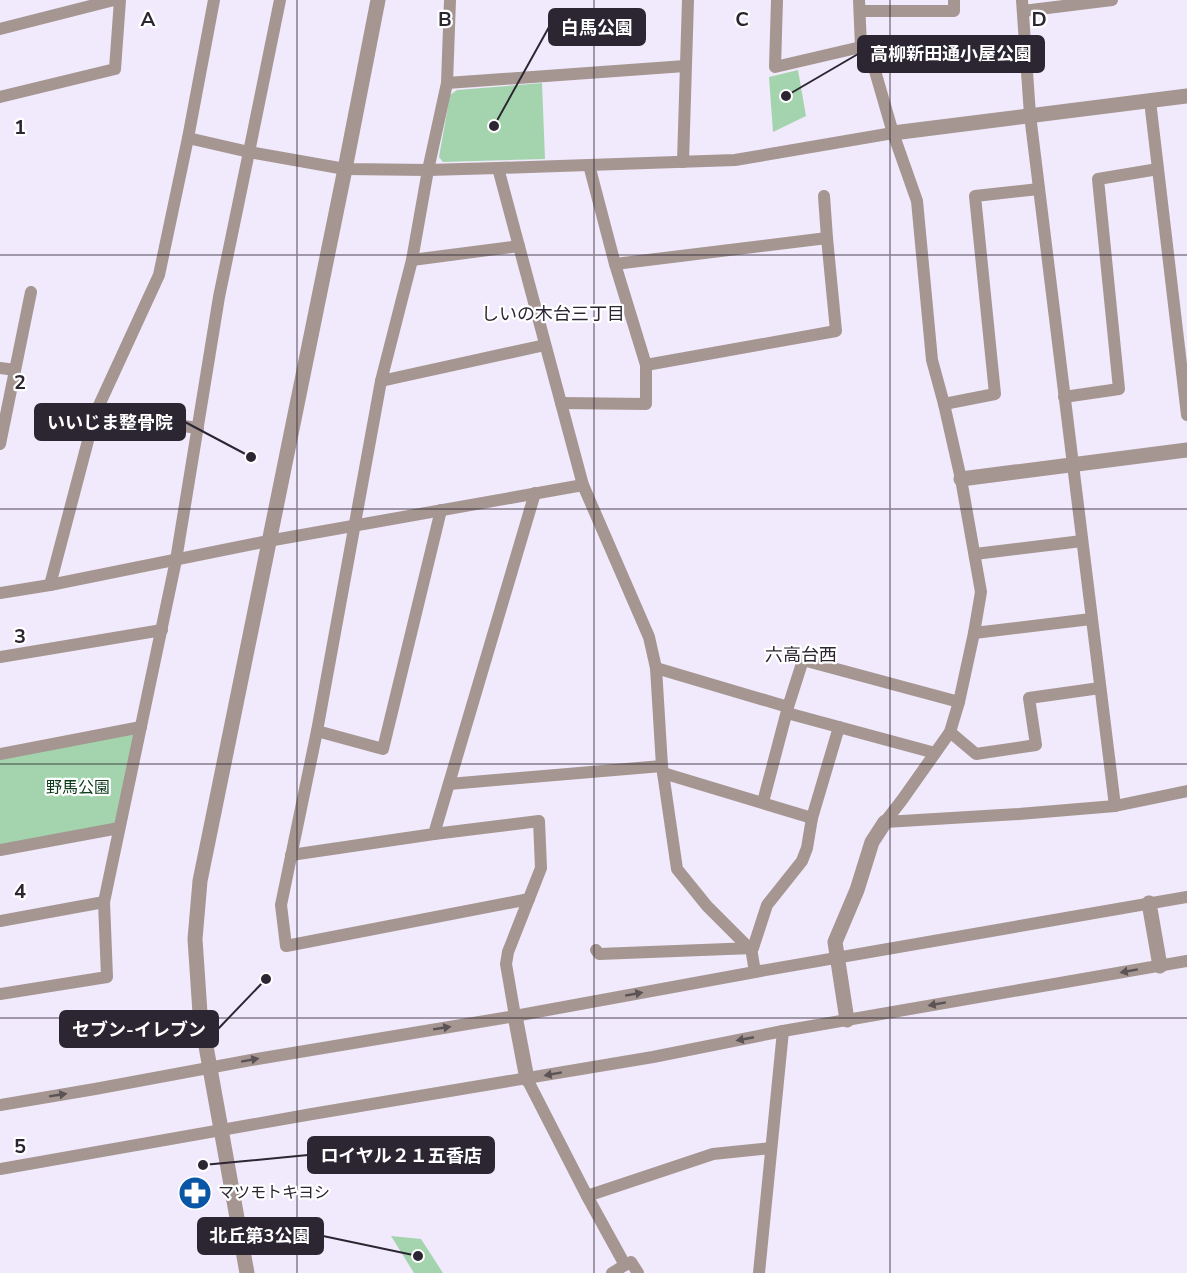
<svg xmlns="http://www.w3.org/2000/svg" width="1187" height="1273" font-family="'Nunito Sans','Noto Sans JP',sans-serif">
  <rect width="100%" height="100%" fill="#f1e9fc"/>
  <g fill="#a4d4ad">
    <polygon points="798,70 806,116 773,132 769,77"/>
    <polygon points="542,83 545,159 443,162 439,157 450,95 457,90"/>
    <polygon points="141,727 119,828 0,850 0,754"/>
    <polygon points="391,1236 421,1239 443,1273 414,1273"/>
  </g>
  <g fill="none" stroke-linecap="round" stroke-linejoin="round">
    <g stroke="#a59691" stroke-width="12">
      <polyline points="777,0 775,67 861,47"/>
      <polyline points="859,0 861,47 873,64 893,133 917,201 932,360 944,404 961,479 981,592 974,633 959,702 950,732 902,800 885,822"/>
      <polyline points="1022,0 1030,115 1115,806"/>
      <polyline points="860,11 954,11 954,0"/>
      <polyline points="1023,11 1112,0"/>
      <polyline points="0,29 114,0"/>
      <polyline points="447,83 685,66"/>
      <polyline points="0,97 115,69 120,0"/>
      <polyline points="1150,101 1187,415"/>
      <polyline points="188,138 249,152 280,0"/>
      <polyline points="683,162 688,0"/>
      <polyline points="498,168 583,485 649,637 656,668 662,766 677,869 707,906 749,948"/>
      <polyline points="824,196 827,238"/>
      <polyline points="412,260 519,246"/>
      <polyline points="615,264 827,238 836,331 646,365"/>
      <polyline points="0,368 15,370"/>
      <polyline points="381,381 545,345"/>
      <polyline points="1064,397 1119,389 1098,179 1158,169"/>
      <polyline points="561,403 646,404 646,365 615,264 589,165"/>
      <polyline points="944,404 995,394 975,196 1039,189"/>
      <polyline points="95,414 198,428"/>
      <polyline points="0,444 31,292"/>
      <polyline points="441,510 383,749 317,731 281,905 286,946 529,899"/>
      <polyline points="975,554 1082,541"/>
      <polyline points="50,585 95,414 159,275 188,138 214,0"/>
      <polyline points="0,593 50,585 268,541 583,485"/>
      <polyline points="974,633 1091,619"/>
      <polyline points="0,657 162,630"/>
      <polyline points="656,668 788,707"/>
      <polyline points="787,713 935,753"/>
      <polyline points="317,731 381,381 412,260 428,170 447,83 450,0"/>
      <polyline points="950,732 976,754 1036,745 1029,698 1100,688"/>
      <polyline points="0,754 141,727"/>
      <polyline points="663,773 812,818"/>
      <polyline points="449,784 662,766"/>
      <polyline points="763,802 788,707 803,660 959,702"/>
      <polyline points="885,822 1019,814 1115,806 1187,791"/>
      <polyline points="434,834 535,493"/>
      <polyline points="0,850 119,828"/>
      <polyline points="291,855 434,834 539,821 541,868 508,952 506,964 515,1016"/>
      <polyline points="0,921 104,902"/>
      <polyline points="751,948 755,972"/>
      <polyline points="596,950 599,954 753,948 767,905 802,861 807,848 812,818 839,727"/>
      <polyline points="0,994 107,977 104,902 176,560 219,297 249,152 345,169 428,170 498,168 735,160 893,133"/>
      <polyline points="527,1079 587,1196 625,1265 631,1262 638,1273"/>
      <polyline points="0,1105 95,1089 257,1059 515,1016 755,972 1187,897"/>
      <polyline points="0,1169 312,1114 653,1057 783,1031 1187,961"/>
      <polyline points="587,1196 713,1154 771,1148"/>
      <polyline points="612,1273 625,1265"/>
      <polyline points="759,1273 783,1031"/>
    </g>
    <g stroke="#a59691" stroke-width="15">
      <polyline points="893,133 1187,96"/>
      <polyline points="961,479 1187,450"/>
      <polyline points="1149,903 1160,966"/>
      <polyline points="515,1016 527,1079"/>
      <polyline points="847,1020 835,942 857,890 872,842 885,822"/>
      <polyline points="247,1273 200,1013 195,939 200,881 345,169 378,0"/>
    </g>
  </g>
  <defs><path id="oneway-solid" d="M-6-.8H1V-3.2L6.5 0L1 3.2V.8H-6Z" transform="scale(1.5)"/></defs>
  <g fill="#5c5357">
    <use href="#oneway-solid" transform="translate(1129 971) rotate(170)"/>
    <use href="#oneway-solid" transform="translate(634 994) rotate(-10)"/>
    <use href="#oneway-solid" transform="translate(937 1004) rotate(170)"/>
    <use href="#oneway-solid" transform="translate(442 1028) rotate(-9)"/>
    <use href="#oneway-solid" transform="translate(745 1039) rotate(169)"/>
    <use href="#oneway-solid" transform="translate(250 1060) rotate(-10)"/>
    <use href="#oneway-solid" transform="translate(553 1074) rotate(170)"/>
    <use href="#oneway-solid" transform="translate(58 1095) rotate(-9)"/>
  </g>
  <path fill="none" stroke="#2b2631" stroke-width="1.5" stroke-opacity="0.55" d="M297 0V1273M594 0V1273M890 0V1273M0 255H1187M0 509H1187M0 764H1187M0 1018H1187"/>
  <defs>
    <symbol id="pharmacy-disc" viewBox="-11 -11 22 22"><circle r="9.5" fill="#0856a5" stroke="#fff"/><path d="M-2-6h4v4h4v4h-4v4h-4v-4h-4v-4h4Z" fill="#fff"/></symbol>
  </defs>
  <g fill-rule="evenodd">
    <use href="#pharmacy-disc" x="176" y="1174" width="38" height="38"/>
  </g>
  <g text-anchor="middle" dominant-baseline="central" stroke-width="4.5" stroke-linejoin="round" paint-order="stroke">
    <g font-size="16" fill="#0b391a" stroke="#fff">
      <text x="78" y="788">野馬公園</text>
    </g>
    <g font-size="16" fill="#2b2631" stroke="#fff" text-anchor="start">
      <text x="218" y="1193">マツモトキヨシ</text>
    </g>
    <g font-size="18" fill="#2b2631" stroke="#fff">
      <text x="553" y="314">しいの木台三丁目</text>
      <text x="801" y="655">六高台西</text>
    </g>
  </g>
  <g font-size="20" text-anchor="middle" font-weight="bold" fill="#2b2631" stroke="#fff" stroke-width="4.5" stroke-linejoin="round" paint-order="stroke">
    <text x="148" y="26">A</text>
    <text x="445" y="26">B</text>
    <text x="742" y="26">C</text>
    <text x="1039" y="26">D</text>
    <text x="20" y="134">1</text>
    <text x="20" y="389">2</text>
    <text x="20" y="643">3</text>
    <text x="20" y="898">4</text>
    <text x="20" y="1153">5</text>
  </g>
  <path fill="none" stroke="#2b2631" stroke-width="2" d="M494 126L549 27M786 96L858 54M251 457L185 422M266 979L218 1029M203 1165L308 1155M418 1256L323 1236"/>
  <g fill="#2b2631" stroke="#fff" stroke-width="2">
    <circle cx="494" cy="126" r="6"/>
    <circle cx="786" cy="96" r="6"/>
    <circle cx="251" cy="457" r="6"/>
    <circle cx="266" cy="979" r="6"/>
    <circle cx="203" cy="1165" r="6"/>
    <circle cx="418" cy="1256" r="6"/>
  </g>
  <g fill="#2b2631" stroke="#2b2631" stroke-width="2">
    <rect x="549" y="9" width="96" height="36" rx="6"/>
    <rect x="858" y="36" width="186" height="36" rx="6"/>
    <rect x="35" y="404" width="150" height="36" rx="6"/>
    <rect x="60" y="1011" width="158" height="36" rx="6"/>
    <rect x="308" y="1137" width="186" height="36" rx="6"/>
    <rect x="198" y="1218" width="125" height="36" rx="6"/>
  </g>
  <g font-size="18" text-anchor="middle" font-weight="bold" fill="#fff">
    <text x="597" y="34">白馬公園</text>
    <text x="951" y="60">高柳新田通小屋公園</text>
    <text x="110" y="429">いいじま整骨院</text>
    <text x="139" y="1036">セブン-イレブン</text>
    <text x="401" y="1162">ロイヤル２１五香店</text>
    <text x="260" y="1242">北丘第3公園</text>
  </g>
</svg>
